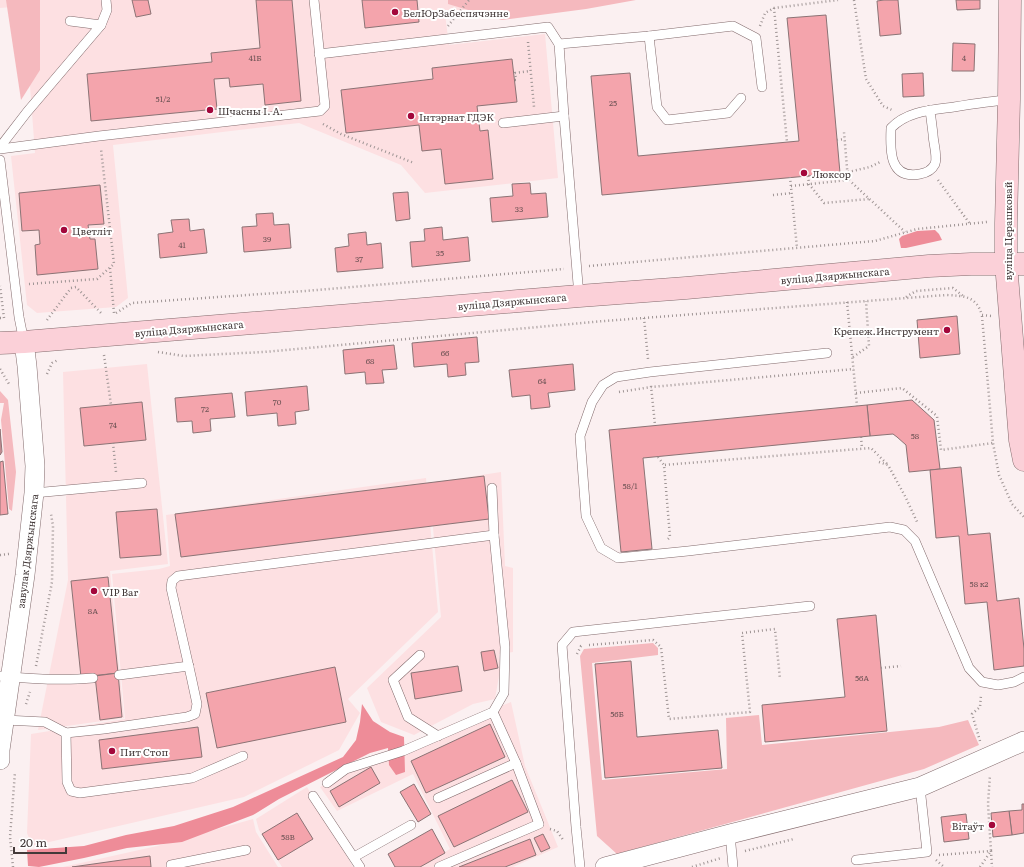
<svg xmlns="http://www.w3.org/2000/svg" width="1024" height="867" font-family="Literata,serif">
  <rect width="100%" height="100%" fill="#fbf0f1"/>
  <g fill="#fde0e2">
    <polygon points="0,0 568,0 540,4 445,14 449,45 545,34 558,178 425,193 401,165 299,123 113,145 128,298 116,307 37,313 27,305 11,156 35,153 24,6 0,8"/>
    <polygon points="147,364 168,564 110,571 124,718 38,730 68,580 63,372"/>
    <polygon points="501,472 505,566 513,568 513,652 499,654 500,670 495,699 473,704 414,735 381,722 367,688 441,617 429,483"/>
    <polygon points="426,478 438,612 348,699 360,713 339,750 244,797 32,846 27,833 31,734 125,719 112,574 159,569 170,566 166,515"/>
    <polygon points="511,702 525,766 558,847 513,867 420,867 450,849 413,774 337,811 320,787 442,728"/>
    <polygon points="307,787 353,867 282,867 259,830 256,819"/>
    <polygon points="253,819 256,832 278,867 63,867 157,846"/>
  </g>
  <g fill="#f5b9be">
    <polygon points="6,0 40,0 40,70 21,100"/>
    <polygon points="448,0 636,0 586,9 502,20 448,4"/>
    <polygon points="0,391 8,400 16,472 12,511 9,509 1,420 4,403 0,403"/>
    <polygon points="653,643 658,648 658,655 592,663 602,780 727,769 726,718 759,715 762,745 939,727 968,720 979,745 924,769 617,854 597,836 580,656 584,649"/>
  </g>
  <g fill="#ee8c98">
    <polygon points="935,230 939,234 942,240 906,248 901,248 899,239 902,236 917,231"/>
    <polygon points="362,704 373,721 390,732 404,737 405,772 396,775 389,765 388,748 370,753 346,765 279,799 253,815 182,842 127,848 84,858 39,867 28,866 27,850 84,846 126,835 174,826 233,807 343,757 356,740 360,722"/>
  </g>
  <g fill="#f4a4ac" stroke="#8b7375">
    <polygon points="132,0 148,0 151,14 136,17"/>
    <polygon points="256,0 292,0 301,101 265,105 263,84 230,87 229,78 214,79 217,109 91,121 87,74 212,62 211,53 260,48"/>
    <polygon points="362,0 417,0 419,22 365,28"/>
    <polygon points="884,0 898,0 901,34 880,36 877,1"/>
    <polygon points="956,0 980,0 980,9 957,10"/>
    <polygon points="826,15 840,173 602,195 591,76 630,73 638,156 799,141 787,18"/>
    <polygon points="953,43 975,44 974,71 952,71"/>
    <polygon points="512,59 517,102 477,106 480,131 488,130 493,179 445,184 441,149 422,151 419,125 346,133 341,90 433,79 432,68"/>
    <polygon points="923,73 924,96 903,97 902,74"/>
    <polygon points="530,183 531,194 546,193 548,217 492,222 490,198 513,196 512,184"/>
    <polygon points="100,185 104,224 88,225 90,239 95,239 98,269 37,275 35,245 40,244 39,230 22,231 19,193"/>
    <polygon points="408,192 410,219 396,221 393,193"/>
    <polygon points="273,213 274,225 289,224 291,248 244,252 242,227 257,226 256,214"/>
    <polygon points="189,219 190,231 204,229 207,253 160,258 158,234 173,232 171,220"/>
    <polygon points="442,227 443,240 468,237 470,261 412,267 410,242 425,241 424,229"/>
    <polygon points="366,232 367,245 381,243 383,268 337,272 335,248 349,246 348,234"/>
    <polygon points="957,316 960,354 920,358 917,320"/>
    <polygon points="477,337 479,362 465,363 466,375 448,377 447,364 414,367 412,343"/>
    <polygon points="394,345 397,369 382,370 384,383 366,384 365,372 345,374 343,350"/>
    <polygon points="573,364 575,390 548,393 550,407 531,409 530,395 512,397 509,370"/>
    <polygon points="307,386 309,410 295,412 296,424 278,426 277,413 247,416 245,392"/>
    <polygon points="232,393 235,417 210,419 211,431 193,433 192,421 177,422 175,398"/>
    <polygon points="912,400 934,420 940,469 909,472 906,445 897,437 893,434 870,436 867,405"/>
    <polygon points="142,402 146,440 84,446 80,408"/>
    <polygon points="867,405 870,436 643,458 652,549 621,552 609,430"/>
    <polygon points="0,429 2,452 0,455"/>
    <polygon points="3,461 8,514 0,515 0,462"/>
    <polygon points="961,467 968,535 990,533 997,601 1019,598 1024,649 1024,666 994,670 987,602 965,604 959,536 936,538 930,470"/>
    <polygon points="484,476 489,519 181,557 175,514"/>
    <polygon points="157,509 161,555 120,558 116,512"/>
    <polygon points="108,577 118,673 81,677 71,581"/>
    <polygon points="876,615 887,731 765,742 762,705 845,697 837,619"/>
    <polygon points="494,650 498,668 484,671 481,652"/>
    <polygon points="631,661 637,737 718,730 722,768 605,778 595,664"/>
    <polygon points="458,666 462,691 415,699 411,673"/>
    <polygon points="335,667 346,722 217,748 206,693"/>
    <polygon points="118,673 122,717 100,720 95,676"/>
    <polygon points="490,724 505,757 426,793 411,761"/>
    <polygon points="198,727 202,757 102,769 99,740"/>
    <polygon points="371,767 380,783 339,807 330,791"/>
    <polygon points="512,780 528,812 454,847 438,816"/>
    <polygon points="414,784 431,814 418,822 400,792"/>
    <polygon points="1022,804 1024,804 1024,833 1012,835 1009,811 1022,810"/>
    <polygon points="1009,811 1012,835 993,837 991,813"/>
    <polygon points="297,813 313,839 278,860 262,834"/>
    <polygon points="966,814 969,839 944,842 941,817"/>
    <polygon points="432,829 445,853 420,867 395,867 388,854"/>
    <polygon points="543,834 550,848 541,852 534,838"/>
    <polygon points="530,839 536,855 505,867 459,867"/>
    <polygon points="150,856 151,867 72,867"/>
  </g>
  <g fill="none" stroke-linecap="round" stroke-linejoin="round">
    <defs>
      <g id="lane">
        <polyline points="101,25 107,10 106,0"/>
        <polyline points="649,36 657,107 667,120 728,113 741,98"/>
        <polyline points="319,54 548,27 559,44"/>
        <path d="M930 110C931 118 932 126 933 134 933 142 938 157 935 164 932 170 926 173 920 174 889 180 890 150 891 128 907 111 932 110 954 107 972 104 990 101 1009 100"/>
        <polyline points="503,123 564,116"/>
        <polyline points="0,147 27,112 101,25 70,21"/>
        <polyline points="0,149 99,136 320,111 325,106 314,0"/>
        <polyline points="0,160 19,317 24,342"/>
        <polyline points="579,296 564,116 559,44 649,36 733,26 756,38 762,87"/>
        <polyline points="827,353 650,372 616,377 603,385 592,402 580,436 586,516 601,548 618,558 688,551 890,527 904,530 915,541 969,668 982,682 998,685 1014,682 1024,677"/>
        <polyline points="34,493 142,483"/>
        <polyline points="420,655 393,680 408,717 438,736"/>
        <polyline points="119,675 189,666"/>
        <path d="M0 676C31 679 62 681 93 678"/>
        <polyline points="5,720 45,722 66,733 104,729 187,717 195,714 197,704 191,676 171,588 172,581 178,576 494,535"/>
        <polyline points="66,733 67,782 71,791 80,793 192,778 243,756"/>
        <polyline points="327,783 346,769 403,751 493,712 504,693 505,647 494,535 492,488"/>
        <polyline points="313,796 360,867"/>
        <polyline points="438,798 516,763"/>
        <polyline points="730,834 733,867"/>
        <polyline points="354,857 411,825"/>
        <polyline points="856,860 927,852 920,787"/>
        <polyline points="171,867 171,865 246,850"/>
        <polyline points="439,867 539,824 516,763 493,712"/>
        <polyline points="580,867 576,827 562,645 573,632 810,606"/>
      </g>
      <g id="street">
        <polyline points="0,760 0,750 25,575 34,493 35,466 27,366 24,342"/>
        <polyline points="605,867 730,834 920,787 1024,741"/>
      </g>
      <g id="secondary">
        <polyline points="1010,0 1009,100 1006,223 1006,263 1020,440 1024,460"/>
        <polyline points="0,343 24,342 579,296 686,288 929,266 971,264 1024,264"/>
      </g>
    </defs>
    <use href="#lane" stroke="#836b6d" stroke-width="10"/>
    <use href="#street" stroke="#836b6d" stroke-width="20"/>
    <use href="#secondary" stroke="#836b6d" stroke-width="23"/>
    <g stroke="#9e9494" stroke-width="2.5" stroke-dasharray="1 3" stroke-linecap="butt">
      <polyline points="854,0 866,79 883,106 892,110"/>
      <polyline points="774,8 787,142"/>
      <polyline points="448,26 469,0"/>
      <polyline points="760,26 765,13 774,8 838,0"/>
      <polyline points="528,42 534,107"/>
      <polyline points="515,80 516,80 515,73 530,71"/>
      <polyline points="323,124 341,134 414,163"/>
      <polyline points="837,140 845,139"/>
      <polyline points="848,172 870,167 880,162"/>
      <polyline points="808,176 809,184 824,203 869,199"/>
      <polyline points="790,177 797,248"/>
      <polyline points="849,180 905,232"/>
      <polyline points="938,180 970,224"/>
      <polyline points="791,186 848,180 844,132"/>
      <polyline points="773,195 792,193"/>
      <polyline points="589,266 875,241 917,229 987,222"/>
      <polyline points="110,268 114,313"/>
      <polyline points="29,284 97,279 114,264 101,149"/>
      <polyline points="906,297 916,291 953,288 963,296"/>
      <polyline points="847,302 857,406"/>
      <polyline points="116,313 132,303 305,291 564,269"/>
      <polyline points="982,316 993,443 999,475 1012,504 1024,517"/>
      <polyline points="0,318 4,318 0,286"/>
      <polyline points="644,318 648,359"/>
      <polyline points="47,320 71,288 76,287 102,314"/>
      <path d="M158 352 184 356 264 352 604 321 946 295C965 296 976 296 982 315L992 316"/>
      <polyline points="104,355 111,405"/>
      <polyline points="853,357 869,346 866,301"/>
      <polyline points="0,369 9,384"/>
      <polyline points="47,374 52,363 58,360"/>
      <polyline points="651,386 655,425"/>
      <polyline points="619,392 651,387 854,369"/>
      <polyline points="856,393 902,388 937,416 941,450 993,443"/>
      <polyline points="861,437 862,448"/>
      <polyline points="113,443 116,472"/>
      <polyline points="658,457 664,465"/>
      <polyline points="879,462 888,465 905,496 918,524"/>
      <polyline points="668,539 670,537 664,465 871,448 888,465"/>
      <polyline points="0,555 9,554"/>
      <polyline points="589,645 653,640 661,647 669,719 750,712 742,633 775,629 780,679"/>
      <polyline points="577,654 581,646 582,646"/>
      <polyline points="36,666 52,582 53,526 51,514"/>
      <polyline points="881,668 901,666"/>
      <polyline points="26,704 30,692"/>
      <polyline points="980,741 972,714 980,707 981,695"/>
      <polyline points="550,829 557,831 564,841"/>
      <polyline points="745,851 794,839"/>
      <polyline points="939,855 991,851 992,867"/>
      <polyline points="936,860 944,867"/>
      <polyline points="13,867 10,837 15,772"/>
      <polyline points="692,867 721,858"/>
      <polyline points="980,867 991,851 988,804 990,775"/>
    </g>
    <use href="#lane" stroke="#fff" stroke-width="9"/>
    <use href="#street" stroke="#fff" stroke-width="19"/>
    <use href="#secondary" stroke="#fbd0d8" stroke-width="22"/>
  </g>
  <g fill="#a3073b" stroke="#fff" stroke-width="1.5">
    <circle cx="395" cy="12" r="4"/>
    <circle cx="210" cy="110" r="4"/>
    <circle cx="411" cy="116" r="4"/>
    <circle cx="804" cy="173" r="4"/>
    <circle cx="64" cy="230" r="4"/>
    <circle cx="947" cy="330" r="4"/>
    <circle cx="94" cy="591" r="4"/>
    <circle cx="112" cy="751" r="4"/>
    <circle cx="992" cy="825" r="4"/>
  </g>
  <g text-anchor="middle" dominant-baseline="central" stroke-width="4" stroke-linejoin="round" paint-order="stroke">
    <g font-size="8" fill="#6f5456">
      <text x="255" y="57">41Б</text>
      <text x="964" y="57">4</text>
      <text x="163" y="98">51/2</text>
      <text x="613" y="102">25</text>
      <text x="519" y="208">33</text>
      <text x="267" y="238">39</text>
      <text x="182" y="244">41</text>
      <text x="440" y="252">35</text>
      <text x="359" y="258">37</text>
      <text x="445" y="352">66</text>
      <text x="370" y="360">68</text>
      <text x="542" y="380">64</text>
      <text x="277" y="401">70</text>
      <text x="205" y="408">72</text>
      <text x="113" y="424">74</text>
      <text x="915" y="435">58</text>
      <text x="630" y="485">58/1</text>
      <text x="979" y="583">58 к2</text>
      <text x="93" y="610">8А</text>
      <text x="862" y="677">56А</text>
      <text x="617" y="713">56Б</text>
      <text x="288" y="836">58В</text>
    </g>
    <g font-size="10" fill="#433939" stroke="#fff" text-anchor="start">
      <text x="403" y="12">БелЮрЗабеспячэнне</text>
      <text x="218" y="110">Шчасны І. А.</text>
      <text x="419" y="116">Інтэрнат ГДЭК</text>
      <text x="812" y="173">Люксор</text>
      <text x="72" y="230">Цветліт</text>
      <text x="939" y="330" text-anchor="end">Крепеж.Инструмент</text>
      <text x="102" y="591">VIP Bar</text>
      <text x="120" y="751">Пит Стоп</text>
      <text x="984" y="825" text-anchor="end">Вітаўт</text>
    </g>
    <g font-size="10" fill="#433939" stroke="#fff">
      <text transform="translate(1007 231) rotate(-90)">вуліца Церашковай</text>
      <text transform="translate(835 275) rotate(-5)">вуліца Дзяржынскага</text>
      <text transform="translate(512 301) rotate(-5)">вуліца Дзяржынскага</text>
      <text transform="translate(189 328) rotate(-5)">вуліца Дзяржынскага</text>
      <text transform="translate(27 551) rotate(-83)">завулак Дзяржынскага</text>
    </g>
  </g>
  <path d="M14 847v6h52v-6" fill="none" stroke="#433939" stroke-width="2"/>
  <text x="20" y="847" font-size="12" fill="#433939" stroke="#ffffff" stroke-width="3" paint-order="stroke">20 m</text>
</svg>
